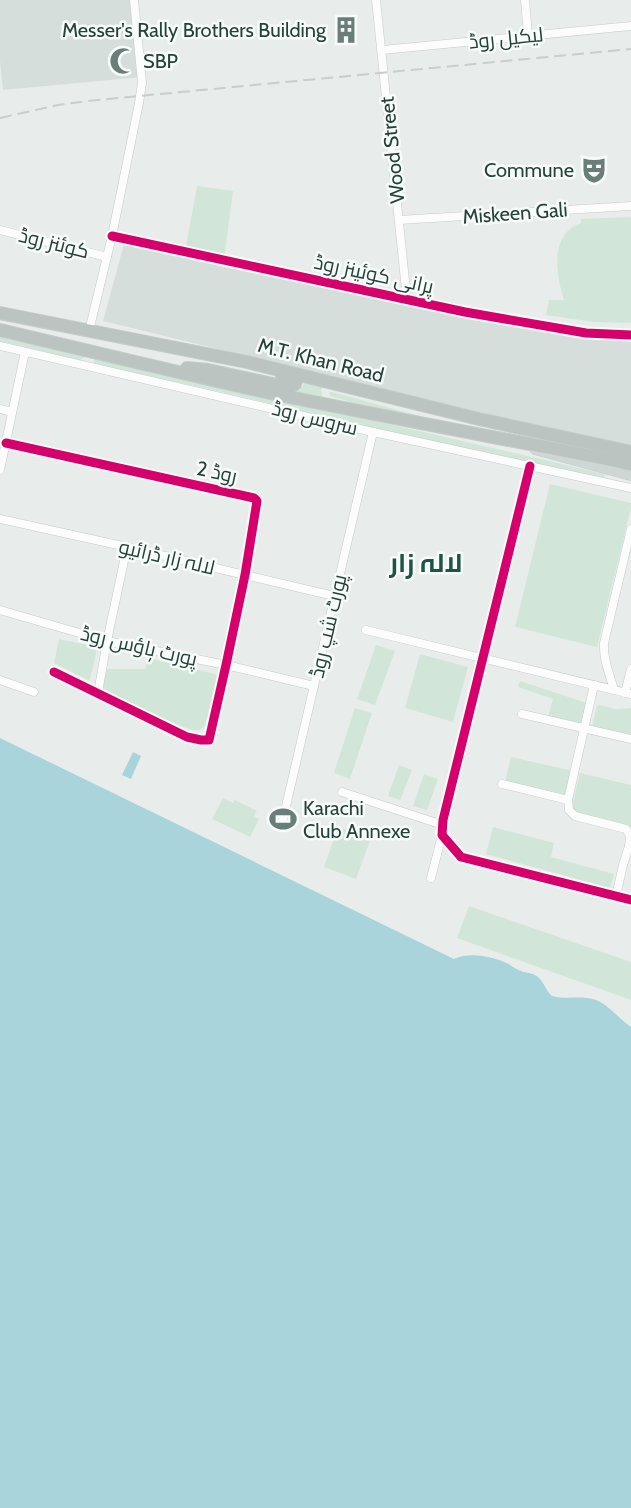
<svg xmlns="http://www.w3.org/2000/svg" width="631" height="1508" font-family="Cabin,Cairo,sans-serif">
  <rect width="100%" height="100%" fill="#e8edeb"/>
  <g fill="#d6dedb">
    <polygon points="0,0 134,0 142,77 3,90 0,61"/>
    <polygon points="124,244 496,318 631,335 631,446 468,410 103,321"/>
  </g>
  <g fill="#d1e6d8">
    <polygon points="197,186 233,191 224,260 185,252"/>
    <path d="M631 217V323L594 322 546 315 549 300H564C556 275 549 234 581 223V219Z"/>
    <polygon points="0,336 82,353 85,357 80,360 0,341"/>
    <polygon points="95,358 289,401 605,474 603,479 366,426 209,389 95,364 93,361"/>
    <polygon points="303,378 325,386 321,389 323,398 293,391 303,386 304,383"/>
    <polygon points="329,392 332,392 478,432 425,423 330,396"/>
    <polygon points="550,484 631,503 631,508 597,647 515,627"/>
    <polygon points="59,639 96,647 97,650 90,679 88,680 54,663"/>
    <polygon points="376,645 395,651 375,705 357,699"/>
    <polygon points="420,654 468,667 453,722 405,708"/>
    <polygon points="148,658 215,674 219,678 205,726 200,730 192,730 178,725 102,690 107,669 145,669"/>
    <polygon points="520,681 584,702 586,705 582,725 548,717 553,699 518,687"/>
    <polygon points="600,705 615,709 631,708 631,739 592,727 597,706"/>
    <polygon points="355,708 372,713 350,779 334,773"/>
    <polygon points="511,757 573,771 565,796 505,782"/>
    <polygon points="399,765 412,770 400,800 388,796"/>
    <polygon points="580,773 631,785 631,827 576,813 572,809 572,806"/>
    <polygon points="424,774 438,779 427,810 413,806"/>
    <polygon points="223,798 233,803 235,800 257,811 254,816 259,819 250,837 212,819"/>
    <polygon points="338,827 371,838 356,879 324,867"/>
    <polygon points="493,827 554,843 551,857 614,874 610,888 486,854"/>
    <polygon points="469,906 631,962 631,1000 457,938"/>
  </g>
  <g fill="#a9d4db">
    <path d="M0 738 454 959C469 952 490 956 504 962 510 964 515 969 521 971 526 973 534 973 538 977 544 982 546 991 552 996 566 1000 582 995 596 1000 609 1005 619 1019 631 1027V1508H0Z"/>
    <polygon points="133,752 141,756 131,779 122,775"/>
  </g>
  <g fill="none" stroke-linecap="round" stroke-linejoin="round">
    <defs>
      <g id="minor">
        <polyline points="376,0 407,300"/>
        <polyline points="525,0 528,35"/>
        <polyline points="382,50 631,26"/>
        <polyline points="399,220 631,206"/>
        <polyline points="0,230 107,257"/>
        <polyline points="112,236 465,312 586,333 631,335"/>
        <polyline points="89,331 112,236 139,103 142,83 134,0"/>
        <polyline points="0,346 373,432 631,488"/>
        <polyline points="0,409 12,412"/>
        <polyline points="6,443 254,498 257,501 245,575 226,665 209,740 201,740 187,737 54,672"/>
        <polyline points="530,466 443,820 442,835 461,857 631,900"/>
        <polyline points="0,470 25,352"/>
        <polyline points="0,519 127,547 334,596"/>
        <polyline points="0,610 107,641 226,665 314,686"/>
        <polyline points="366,630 631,694"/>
        <polyline points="0,680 34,692"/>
        <path d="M614 690C610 675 603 660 604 643L631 529"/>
        <polyline points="98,693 107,641 127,547"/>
        <polyline points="625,693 631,669"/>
        <polyline points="522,714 631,739"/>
        <polyline points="502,784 568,800 569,810 575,816 626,829 630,836 629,846"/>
        <polyline points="342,792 443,825"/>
        <polyline points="568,800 594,685"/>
        <polyline points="283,819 373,432"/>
        <polyline points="431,878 442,835"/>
        <polyline points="616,896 623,865 629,846 631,846"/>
      </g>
      <polyline id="major" points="535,450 631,476"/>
      <g id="highway">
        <polyline points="0,313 247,362 479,419 631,452"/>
        <path d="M0 330C90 351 180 373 270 393 390 418 511 440 631 464"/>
        <polyline points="187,368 208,370 286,387 291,387 295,384 296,381 293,378 282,375"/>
      </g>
    </defs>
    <use href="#minor" stroke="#c5cac8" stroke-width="9"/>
    <use href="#major" stroke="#c3ccc9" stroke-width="10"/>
    <use href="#highway" stroke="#c3ccc9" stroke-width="14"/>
    <use href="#minor" stroke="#fcfcfc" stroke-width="8"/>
    <use href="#major" stroke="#cfd7d5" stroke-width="9"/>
    <use href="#highway" stroke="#bcc4c2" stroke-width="12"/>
    <polyline stroke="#c9cdcc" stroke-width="2" stroke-dasharray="12 6" stroke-linecap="butt" points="0,118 58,105 87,101 631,49"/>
    <defs>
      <g id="cycleway">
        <polyline points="112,236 465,312 586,333 631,335"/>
        <polyline points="6,443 254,498 257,501 245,575 226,665 209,740 201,740 187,737 54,672"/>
        <polyline points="530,466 443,820 442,835 461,857 631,900"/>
      </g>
    </defs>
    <use href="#cycleway" stroke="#f7fbf9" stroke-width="13"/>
    <use href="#cycleway" stroke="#d6006c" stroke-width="9"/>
  </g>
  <defs>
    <symbol id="building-bare" viewBox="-9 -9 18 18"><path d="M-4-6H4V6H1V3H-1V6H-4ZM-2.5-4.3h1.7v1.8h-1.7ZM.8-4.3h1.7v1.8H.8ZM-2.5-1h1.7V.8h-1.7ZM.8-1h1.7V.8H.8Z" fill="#697e78" stroke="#f7fbf9" stroke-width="2.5" paint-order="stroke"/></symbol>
    <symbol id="mosque-bare" viewBox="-9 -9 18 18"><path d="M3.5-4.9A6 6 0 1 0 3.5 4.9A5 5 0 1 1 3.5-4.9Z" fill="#697e78" stroke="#f7fbf9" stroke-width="2.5" paint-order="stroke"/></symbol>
    <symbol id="theatre-bare" viewBox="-9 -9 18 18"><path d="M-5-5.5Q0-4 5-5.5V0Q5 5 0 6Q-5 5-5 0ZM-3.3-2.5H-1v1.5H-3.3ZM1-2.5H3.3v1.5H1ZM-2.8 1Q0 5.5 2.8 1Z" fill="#697e78" stroke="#f7fbf9" stroke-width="2.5" paint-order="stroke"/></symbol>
    <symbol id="stadium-bare" viewBox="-9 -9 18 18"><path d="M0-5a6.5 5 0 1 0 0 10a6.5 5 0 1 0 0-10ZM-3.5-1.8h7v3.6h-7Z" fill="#697e78" stroke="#f7fbf9" stroke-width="2.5" paint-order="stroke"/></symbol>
  </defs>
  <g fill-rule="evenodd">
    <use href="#building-bare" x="327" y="11" width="38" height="38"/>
    <use href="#mosque-bare" x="104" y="42" width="38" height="38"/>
    <use href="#theatre-bare" x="575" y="151" width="38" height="38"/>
    <use href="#stadium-bare" x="264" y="800" width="38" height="38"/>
  </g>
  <g text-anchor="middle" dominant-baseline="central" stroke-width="5" stroke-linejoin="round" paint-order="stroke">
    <g font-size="20" fill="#24423a" stroke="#f7fbf9" text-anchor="end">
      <text x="326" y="30">Messer's Rally Brothers Building</text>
      <text x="143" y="61" text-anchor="start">SBP</text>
      <text x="574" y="170">Commune</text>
      <text x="303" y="808" text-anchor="start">Karachi<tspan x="303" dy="23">Club Annexe</tspan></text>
    </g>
    <g font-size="20" fill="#24423a" stroke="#f7fbf9">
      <text transform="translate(506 38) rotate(-6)">لیکیل روڈ</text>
      <text transform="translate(392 150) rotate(-96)">Wood Street</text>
      <text transform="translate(515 213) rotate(-4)">Miskeen Gali</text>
      <text transform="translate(54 243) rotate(14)">کوئنز روڈ</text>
      <text transform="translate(374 274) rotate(12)">پرانی کوئینز روڈ</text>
      <text transform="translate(321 360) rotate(14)">M.T. Khan Road</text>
      <text transform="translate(315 418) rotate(14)">سروس روڈ</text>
      <text transform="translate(217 472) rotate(12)">روڈ 2</text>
      <text transform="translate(167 557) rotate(13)">لالہ زار ڈرائیو</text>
      <text transform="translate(328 626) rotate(-77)">پورٹ شپ روڈ</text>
      <text transform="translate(139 646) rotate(13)">پورٹ ہاؤس روڈ</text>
    </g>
    <g font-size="26" font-weight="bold" fill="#1f5548" stroke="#f7fbf9">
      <text x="426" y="563">لالہ زار</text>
    </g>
  </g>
</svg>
